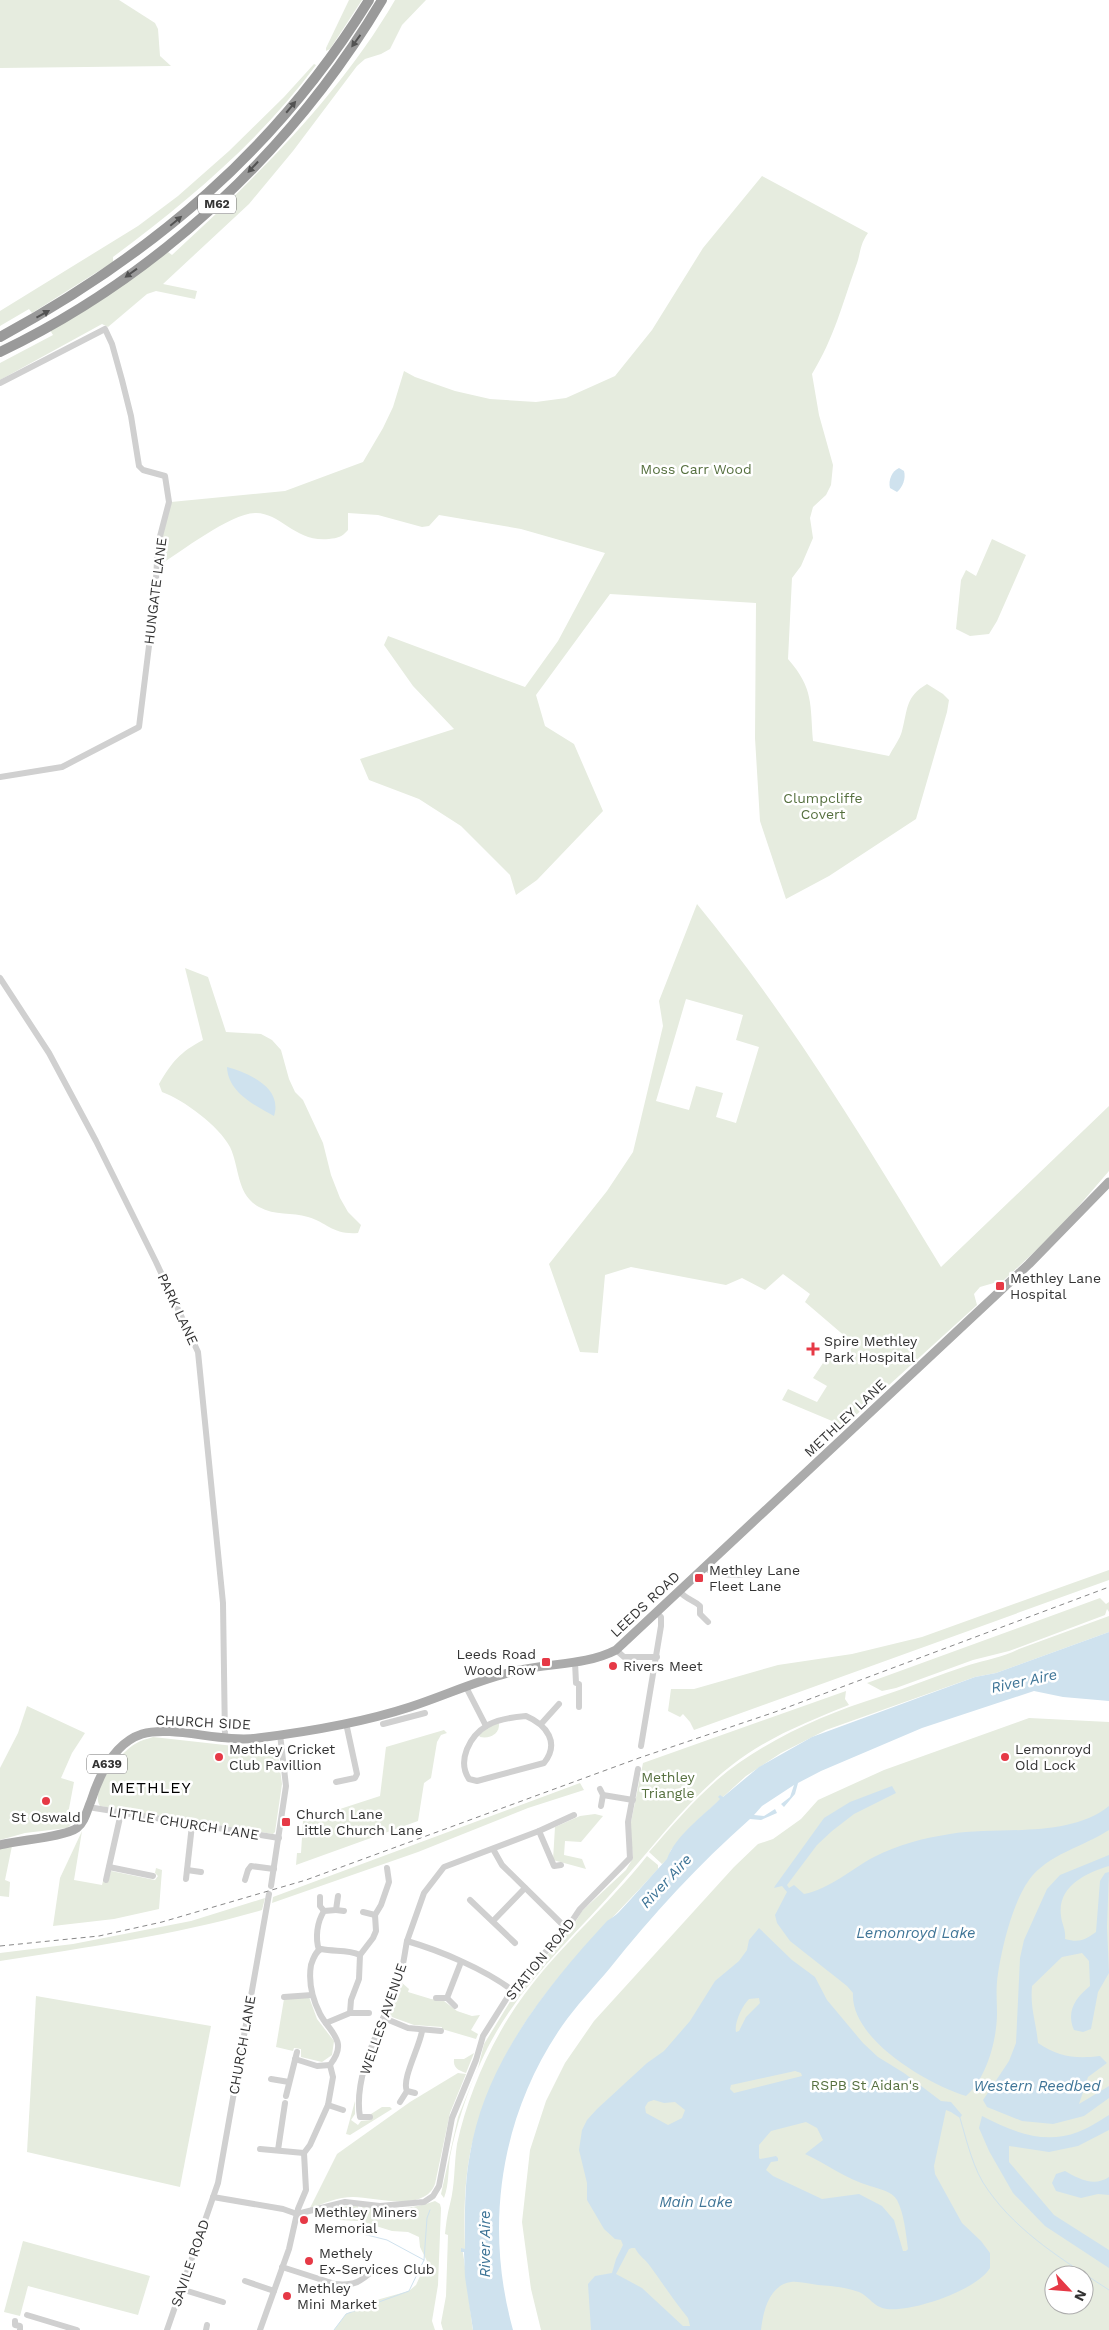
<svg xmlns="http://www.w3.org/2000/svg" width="1109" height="2330" font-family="'Work Sans',sans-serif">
  <rect width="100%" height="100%" fill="#fff"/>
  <g fill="#e6ecdf" fill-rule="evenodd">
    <polygon points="0,0 119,0 155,23 158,29 160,56 171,66 0,68"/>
    <polygon points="349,0 362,0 330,49 326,51 326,48"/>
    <path d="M395 0H426L402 25 390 49 381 54 365 59 357 66 293 151 249 204 163 284 197 291 195 299 156 291 147 294 108 327 102 324 0 380V363L53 335 50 330 113 292 168 252 172 255C254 179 338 98 395 0Z"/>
    <path d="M314 64 316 65C260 141 188 201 113 257V262L32 313 29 309 0 326V311L138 226 178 196 229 151 284 97Z"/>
    <path d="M762 176 868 233C859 246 861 253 856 266 842 305 834 338 812 374L819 415 833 465 831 485 826 495 813 507 810 518 813 538 801 566 792 578 788 659C814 689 810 704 813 741L889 756C893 748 900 739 902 731 908 709 905 697 927 684L943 694 949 700 947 712 916 819 829 876 786 899 760 821 755 738 756 603 610 594 536 695 545 726 574 744 603 811 537 880 516 895 510 875 461 826 419 799 369 780 360 759 454 729 413 686 384 645 388 636 525 687 558 641 605 553 521 529 439 515 429 526 422 527 378 515 348 513V530C342 537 338 538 329 539 296 543 280 512 255 513 229 514 181 552 158 566L161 542 171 502 285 491 363 462 383 428 393 407 404 371 415 377 455 391 490 399 536 402 566 398 615 376 652 330 703 248Z"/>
    <polygon points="992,539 1026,555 997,621 989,634 970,636 956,629 961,580 966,570 976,576"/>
    <path d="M697 904C790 1017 865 1142 941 1267L1109 1106V1171L1058 1230 1004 1280 980 1287 974 1294 977 1305 844 1426 782 1400 788 1389 817 1402 827 1386 813 1378 827 1357 841 1365 854 1344 805 1302 810 1294 783 1274 765 1290 742 1278 726 1285 631 1267 605 1275 598 1353 580 1352 549 1264 607 1191 633 1152 663 1026 659 1001ZM686 999 743 1015 736 1040 759 1047 736 1123 716 1117 723 1093 696 1086 689 1110 656 1101Z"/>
    <path d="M185 968 208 977 226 1032 261 1034 272 1040 281 1050 289 1079 295 1092 303 1100 323 1143 331 1175 340 1198 348 1212 361 1225 358 1233C333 1235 328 1223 308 1217 292 1212 275 1216 259 1207 236 1194 240 1168 230 1147 219 1126 184 1100 162 1092L159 1084C172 1062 180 1052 203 1040Z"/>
    <polygon points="1109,1570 1109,1580 694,1730 690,1722 683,1714 680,1717 668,1711 671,1689 694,1689 778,1665 852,1654 922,1637"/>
    <polygon points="1100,1598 1106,1604 1109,1602 1109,1612 1107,1609 1105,1615 1009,1651 973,1660 896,1688 882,1691 867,1683"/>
    <path d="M1109 1616V1632L996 1673 975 1677 826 1730 781 1753 746 1776 700 1818 671 1850 668 1859 662 1864 649 1852C671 1827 692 1802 717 1780 761 1742 824 1714 879 1697 909 1687 939 1675 969 1665 986 1660 1003 1657 1019 1649Z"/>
    <path d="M846 1691 845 1699 849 1705C809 1721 766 1738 732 1765 688 1799 655 1845 618 1886 567 1944 512 1991 480 2064 467 2093 456 2126 450 2157 448 2171 449 2185 444 2198L441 2194 458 2117 478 2068 484 2044 519 1987 573 1926 582 1911 626 1870 633 1858 630 1827 643 1763Z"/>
    <polygon points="27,1706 85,1733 72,1753 61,1778 74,1782 68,1814 79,1818 67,1828 25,1833 0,1840 0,1768 18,1733"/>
    <path d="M1029 1718 1109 1722V2330H541L531 2289 522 2222 530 2150 546 2101 565 2063 594 2021 734 1867 758 1844 773 1839 801 1819 818 1800 884 1770ZM1054 2275H1084V2305H1054Z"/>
    <path d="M499 1723C500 1734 490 1739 480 1737L479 1735 488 1727Z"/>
    <polygon points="444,1730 447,1733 441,1735 437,1742 431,1778 424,1783 418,1821 296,1865 297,1853 301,1853 303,1821 380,1796 386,1747"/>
    <path d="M153 1737 243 1747H277L282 1784 275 1832 273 1834 100 1806C89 1790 121 1752 135 1744 141 1740 147 1739 153 1737Z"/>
    <polygon points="580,1783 584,1790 528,1808 418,1852 272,1903 273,1897"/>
    <polygon points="595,1814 603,1816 581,1842 565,1841 564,1855 582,1859 586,1869 553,1860 555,1827 580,1816"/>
    <polygon points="82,1831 74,1880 102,1885 103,1881 108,1882 111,1871 155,1880 158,1876 155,1873 156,1868 162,1870 159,1909 114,1919 53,1926 60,1878"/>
    <polygon points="12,1846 5,1880 10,1882 9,1897 0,1896 0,1849"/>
    <path d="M647 1856 658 1865V1869C586 1948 513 2011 480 2117 477 2129 472 2141 470 2154 464 2185 464 2217 465 2249H462C464 2252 471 2318 473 2330H443L441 2323 446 2296 448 2235 445 2234C446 2224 447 2215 450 2204 455 2186 454 2164 457 2144 468 2093 493 2037 524 1995 560 1946 609 1904 647 1856Z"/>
    <path d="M265 1898 262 1910C177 1935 88 1947 0 1961V1953L73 1944 191 1921Z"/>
    <polygon points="401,1982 409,1989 408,1992 431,1999 444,2001 457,2011 472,2016 480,2015 471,2030 478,2034 476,2039 442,2029 442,2027 414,2025 389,2016"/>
    <polygon points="36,1996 211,2026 180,2187 27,2152"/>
    <polygon points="309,1997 317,2019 334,2041 332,2055 322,2062 301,2057 301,2049 294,2048 293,2051 276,2047 284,1999"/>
    <path d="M474 2053 466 2073C458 2070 453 2068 454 2059H464Z"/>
    <path d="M458 2073 466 2074 450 2113 435 2184C424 2213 376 2197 353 2197 338 2197 323 2203 309 2210L337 2154 410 2102Z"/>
    <polygon points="355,2101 355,2114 351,2120 358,2125 361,2121 371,2120 371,2114 382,2107 390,2107 392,2109 350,2135 346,2134"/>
    <path d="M435 2201 440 2204 441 2208 438 2285 432 2321 435 2330H334L346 2314 380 2299 409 2291 416 2285 427 2261 420 2247 419 2237 408 2232 392 2231 363 2222 362 2207C388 2210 410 2210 435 2201Z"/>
    <polygon points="351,2206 358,2206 358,2221 340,2220 339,2207"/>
    <polygon points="23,2241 150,2276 138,2315 28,2286 20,2316 4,2312"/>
  </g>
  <g fill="#cfe2ee" fill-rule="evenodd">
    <path d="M899 468 904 471C906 478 903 487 897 492L890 488C888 480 892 471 899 468Z"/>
    <path d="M227 1067C249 1073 283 1088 274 1116 254 1105 228 1092 227 1067Z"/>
    <path d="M1109 1632V1701L1063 1697 1034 1691 922 1728 821 1771 798 1783 795 1794 784 1807 781 1804 790 1797 794 1785 762 1806 754 1815 764 1816 775 1809 777 1813 761 1820 750 1819C699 1864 652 1915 610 1968 594 1987 576 2006 562 2026 500 2116 484 2226 513 2330H473L465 2277 464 2252H461V2248L465 2249C465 2217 464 2185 470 2154 485 2063 546 1987 607 1921 611 1918 615 1916 619 1912 635 1895 651 1876 667 1859 676 1835 702 1817 720 1799L718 1797 720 1795 723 1797 759 1767 812 1737 975 1677 996 1673Z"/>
    <path d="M892 1786 896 1793 854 1814 832 1831 817 1845 787 1885 789 1888 794 1885 804 1894C830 1889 851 1869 874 1857 897 1845 924 1838 950 1834 999 1826 1068 1839 1109 1806V1830C1083 1847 1048 1854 1029 1880 1012 1903 1000 1954 997 1982 996 1992 997 2002 997 2013 997 2039 987 2078 966 2096 927 2084 850 2039 853 1993L847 1986 790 1941 777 1923 775 1915 787 1892 782 1886 774 1888 775 1886 824 1818 850 1802Z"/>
    <path d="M1109 1855V1866C1086 1873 1057 1886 1061 1916 1062 1925 1066 1929 1065 1939 1079 1943 1085 1940 1096 1932L1100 1881 1105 1873 1109 1872 1107 1927 1109 1973 1098 1992 1091 2029 1083 2032 1074 2030C1066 2012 1075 1998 1090 1986L1089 1961 1082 1953 1062 1957 1032 1986C1030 2009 1036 2021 1038 2043 1058 2057 1076 2059 1100 2056L1107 2063 1088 2077 1079 2104 1109 2086V2098L1084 2116 1053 2124 1022 2121 987 2107 983 2100 1009 2061 1016 2043 1020 1958 1024 1940 1047 1889 1060 1875Z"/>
    <path d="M759 1928 792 1960 815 1977 827 2000 863 2043 878 2057 904 2073 941 2101 951 2102 962 2115 960 2118 951 2112 946 2110 934 2166 935 2174 962 2223 981 2241 990 2253V2268C977 2290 913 2312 887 2309 873 2307 870 2297 859 2292 845 2287 831 2286 818 2285 809 2284 799 2281 791 2282 769 2285 763 2312 761 2330H591L588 2284 595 2276 612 2273 616 2259 623 2245 621 2240 615 2239 604 2229 587 2200V2183L579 2150 582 2130 587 2120 597 2109 647 2063 664 2051 690 2021 715 1981 739 1961 747 1950 749 1940ZM749 1999 759 1998 760 2003 746 2017 739 2031 736 2032C734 2023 742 2006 749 1999ZM795 2071 801 2073 802 2076 734 2093 730 2089 731 2085ZM654 2100 664 2103 675 2102 685 2110 682 2118 668 2125 646 2113 645 2107 648 2102ZM806 2122 817 2128 823 2140 805 2154C827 2164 846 2179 870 2186 879 2189 892 2191 897 2200 904 2213 906 2234 908 2249L906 2251H903L894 2220 882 2206 859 2194 822 2199 773 2176 766 2170 771 2162 778 2161V2158L776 2156 760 2159 759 2158V2145L771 2131ZM632 2248H635C639 2256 645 2259 650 2266 663 2284 675 2302 688 2318L690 2326H683L642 2288 616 2274 629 2249Z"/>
    <path d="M1109 2115V2130L1078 2146 1049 2152 1009 2146V2162L1054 2215 1109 2250V2268L1045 2226 1013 2193 989 2151 979 2128 982 2116C1013 2132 1044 2145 1078 2132 1089 2128 1099 2121 1109 2115Z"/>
    <path d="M1065 2171C1079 2179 1094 2187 1109 2177V2195L1098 2194 1081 2198 1056 2191 1052 2183 1056 2174Z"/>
  </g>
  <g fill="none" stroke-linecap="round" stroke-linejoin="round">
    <g stroke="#cfe2ee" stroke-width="1">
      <path d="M960 2118C967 2141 973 2170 988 2190 1019 2234 1065 2261 1109 2290"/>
      <polyline points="339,2228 387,2240 424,2260"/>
      <polyline points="334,2330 346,2314 409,2291 424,2260 427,2218 430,2210"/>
    </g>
    <g stroke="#d0d0d0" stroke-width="6">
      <polyline points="0,383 105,329 112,344 122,380 131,416 139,466 143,470 165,476 169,502 158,544 155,597 139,727 62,767 0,777"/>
      <polyline points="0,978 49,1053 96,1141 156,1262 198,1352 223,1603 225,1739"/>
      <path d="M704 1567C715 1576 728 1574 741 1575"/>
      <path d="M679 1591C687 1600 694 1600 700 1606V1614L708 1622"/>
      <polyline points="616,1650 624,1657 657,1657"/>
      <polyline points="575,1662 576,1683 579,1684 579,1707"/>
      <polyline points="466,1687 486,1726"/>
      <path d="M526 1716C547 1725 560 1743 544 1763L477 1781 469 1779C457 1761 469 1736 488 1725 499 1719 513 1717 526 1716Z"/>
      <polyline points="383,1724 425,1713"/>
      <polyline points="541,1724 559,1704"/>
      <polyline points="641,1746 661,1626 661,1617 657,1613"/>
      <polyline points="336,1782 355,1778 357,1774 346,1723"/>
      <polyline points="600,1789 603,1795 633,1800"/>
      <polyline points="601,1806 603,1795"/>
      <polyline points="88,1807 279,1838"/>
      <polyline points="539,1831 554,1866 561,1865"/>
      <polyline points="493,1849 502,1865 566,1928"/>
      <polyline points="109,1867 153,1876"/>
      <polyline points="187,1870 201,1872"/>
      <polyline points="186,1879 192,1825"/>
      <polyline points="106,1880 121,1813"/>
      <polyline points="245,1880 248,1870 251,1866 274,1869"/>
      <polyline points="271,1886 286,1786 280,1734"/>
      <polyline points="320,1897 320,1906 324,1911"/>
      <polyline points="470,1900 515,1943"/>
      <polyline points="336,1910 344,1911"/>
      <polyline points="363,1912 375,1915"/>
      <polyline points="493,1921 525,1888"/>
      <polyline points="407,1941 424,1893 444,1867 539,1831 574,1815"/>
      <path d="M319 1950C315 1938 317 1922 324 1911L336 1910 338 1896"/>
      <polyline points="284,1997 312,1995"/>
      <polyline points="436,1998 447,1998 455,2006"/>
      <polyline points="447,1998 461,1962"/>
      <polyline points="350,2013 351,2000 359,1979 360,1955 373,1938 376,1931 375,1915 381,1905 389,1882 387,1868"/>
      <polyline points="384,2018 408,2028 441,2031"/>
      <polyline points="326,2023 350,2013 369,2013"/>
      <polyline points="295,2059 317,2066 330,2065"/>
      <path d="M330 2065C349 2041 330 2033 320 2014 312 1998 308 1983 311 1965 313 1959 315 1952 321 1949 335 1952 347 1949 360 1955"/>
      <polyline points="271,2079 289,2082"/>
      <path d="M415 2093 407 2091C401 2080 420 2046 422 2031"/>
      <polyline points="286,2096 297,2052"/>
      <polyline points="400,2102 407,2091"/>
      <polyline points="328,2105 343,2110"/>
      <path d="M370 2117H360C352 2070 388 2016 401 1972 404 1962 405 1951 407 1941 441 1951 484 1969 512 1990"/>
      <polyline points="260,2149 304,2153"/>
      <polyline points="278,2150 285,2103"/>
      <polyline points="213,2197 283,2209 297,2214 345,2202 380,2206 424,2202 433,2196 439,2186 452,2118 476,2060 483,2036 512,1990 570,1924 580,1909 630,1858 628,1822 638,1769"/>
      <path d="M282 2267 335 2284C355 2286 360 2282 375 2269"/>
      <polyline points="245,2281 274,2291"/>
      <polyline points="181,2289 223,2302"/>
      <polyline points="27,2315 77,2330"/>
      <polyline points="15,2321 15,2325 20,2326 20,2330"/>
      <polyline points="167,2330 218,2183 269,1894"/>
      <polyline points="206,2330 207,2325"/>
      <polyline points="260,2330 289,2249 298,2209 306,2190 304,2153 310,2145 328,2105 333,2077 330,2065"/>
    </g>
    <path stroke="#ababab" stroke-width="9" d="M0 1845C18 1840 65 1837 77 1828 85 1822 87 1810 91 1801 99 1776 114 1743 142 1734 172 1725 222 1743 258 1738 306 1732 364 1722 410 1707 447 1695 482 1678 520 1670 552 1663 587 1665 616 1650L1029 1264 1109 1182"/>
    <g stroke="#9a9a9a" stroke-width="10">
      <path d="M0 337C153 254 277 149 369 0"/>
      <path d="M0 352C157 277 293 150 382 0"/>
    </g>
    <polyline stroke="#888" stroke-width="1" stroke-dasharray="5 4" stroke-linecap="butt" points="0,1946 99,1936 162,1922 306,1880 639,1758 775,1712 1109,1587"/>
  </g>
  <defs><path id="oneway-solid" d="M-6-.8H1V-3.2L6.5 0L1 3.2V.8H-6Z" transform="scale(1.25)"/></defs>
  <g fill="#525252">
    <use href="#oneway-solid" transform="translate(356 41) rotate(126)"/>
    <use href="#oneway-solid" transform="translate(291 107) rotate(-50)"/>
    <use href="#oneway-solid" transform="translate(253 167) rotate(133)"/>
    <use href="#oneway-solid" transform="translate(176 221) rotate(-40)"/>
    <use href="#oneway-solid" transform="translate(131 273) rotate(144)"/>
    <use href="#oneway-solid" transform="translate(43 314) rotate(-29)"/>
  </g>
  <g fill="#e63946" stroke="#fff" stroke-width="2">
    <rect x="995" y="1281" width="10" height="10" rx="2.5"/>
    <path d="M810.5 1341.5h5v5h5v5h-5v5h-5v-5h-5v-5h5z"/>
    <rect x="694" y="1573" width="10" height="10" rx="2.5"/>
    <rect x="541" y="1657" width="10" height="10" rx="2.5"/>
    <circle cx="613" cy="1666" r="5"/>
    <circle cx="219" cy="1757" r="5"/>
    <circle cx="1005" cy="1757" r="5"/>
    <circle cx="46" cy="1801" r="5"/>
    <rect x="281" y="1817" width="10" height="10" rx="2.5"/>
    <circle cx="304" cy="2220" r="5"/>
    <circle cx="309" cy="2261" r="5"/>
    <circle cx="287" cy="2296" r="5"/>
  </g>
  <g text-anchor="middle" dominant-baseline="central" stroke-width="5" stroke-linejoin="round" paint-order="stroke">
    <g fill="#fff" stroke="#707070" stroke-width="1">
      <rect x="198" y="194.5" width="38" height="19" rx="4"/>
      <rect x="87" y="1754.5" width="40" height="19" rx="4"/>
    </g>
    <g font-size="12" font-weight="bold" fill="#333">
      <text x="217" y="204">M62</text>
      <text x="107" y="1764">A639</text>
    </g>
    <g font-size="14" fill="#56703f" stroke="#fff">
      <text x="696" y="469">Moss Carr Wood</text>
      <text x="823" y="798">Clumpcliffe<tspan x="823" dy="16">Covert</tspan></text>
      <text x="668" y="1777">Methley<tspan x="668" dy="16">Triangle</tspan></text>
      <text x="865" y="2085">RSPB St Aidan's</text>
    </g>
    <g font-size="14" fill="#333" stroke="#fff">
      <text transform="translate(155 591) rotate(-83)">HUNGATE LANE</text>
      <text transform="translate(178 1309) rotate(65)">PARK LANE</text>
      <text transform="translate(845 1418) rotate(-43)">METHLEY LANE</text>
      <text transform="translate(645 1604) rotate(-43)">LEEDS ROAD</text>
      <text transform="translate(203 1722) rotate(3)">CHURCH SIDE</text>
      <text transform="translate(184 1823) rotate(9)">LITTLE CHURCH LANE</text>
      <text transform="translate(540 1959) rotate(-51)">STATION ROAD</text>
      <text transform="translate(383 2019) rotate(-71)">WELLES AVENUE</text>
      <text transform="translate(242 2045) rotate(-80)">CHURCH LANE</text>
      <text transform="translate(190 2263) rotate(-71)">SAVILE ROAD</text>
    </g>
    <g font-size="14" fill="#333" stroke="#fff" text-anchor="start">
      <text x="1010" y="1278">Methley Lane<tspan x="1010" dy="16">Hospital</tspan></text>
      <text x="824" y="1341">Spire Methley<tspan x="824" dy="16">Park Hospital</tspan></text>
      <text x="709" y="1570">Methley Lane<tspan x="709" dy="16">Fleet Lane</tspan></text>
      <text x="536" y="1654" text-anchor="end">Leeds Road<tspan x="536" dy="16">Wood Row</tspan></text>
      <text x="623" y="1666">Rivers Meet</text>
      <text x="229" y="1749">Methley Cricket<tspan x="229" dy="16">Club Pavillion</tspan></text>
      <text x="1015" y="1749">Lemonroyd<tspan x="1015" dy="16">Old Lock</tspan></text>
      <text x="296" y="1814">Church Lane<tspan x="296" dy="16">Little Church Lane</tspan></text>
      <text x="46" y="1817" text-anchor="middle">St Oswald</text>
      <text x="314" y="2212">Methley Miners<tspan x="314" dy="16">Memorial</tspan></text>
      <text x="319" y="2253">Methely<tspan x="319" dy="16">Ex-Services Club</tspan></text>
      <text x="297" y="2288">Methley<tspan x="297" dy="16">Mini Market</tspan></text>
    </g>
    <g font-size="15" font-style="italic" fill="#3f7597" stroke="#fff">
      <text transform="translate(1024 1681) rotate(-12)">River Aire</text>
      <text transform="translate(666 1881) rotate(-47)">River Aire</text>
      <text x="916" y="1933">Lemonroyd Lake</text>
      <text x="1037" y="2086">Western Reedbed</text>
      <text x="696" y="2202">Main Lake</text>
      <text transform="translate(485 2244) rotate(-90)">River Aire</text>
    </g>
    <g font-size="16" letter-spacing="1" fill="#000" stroke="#fff">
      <text x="151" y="1787">METHLEY</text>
    </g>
  </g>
  <g transform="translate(1069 2290) rotate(116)"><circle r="24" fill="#ffffff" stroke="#adadad"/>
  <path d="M0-4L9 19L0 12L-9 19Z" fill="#e63946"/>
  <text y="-8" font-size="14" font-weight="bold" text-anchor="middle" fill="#333333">N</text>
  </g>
</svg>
